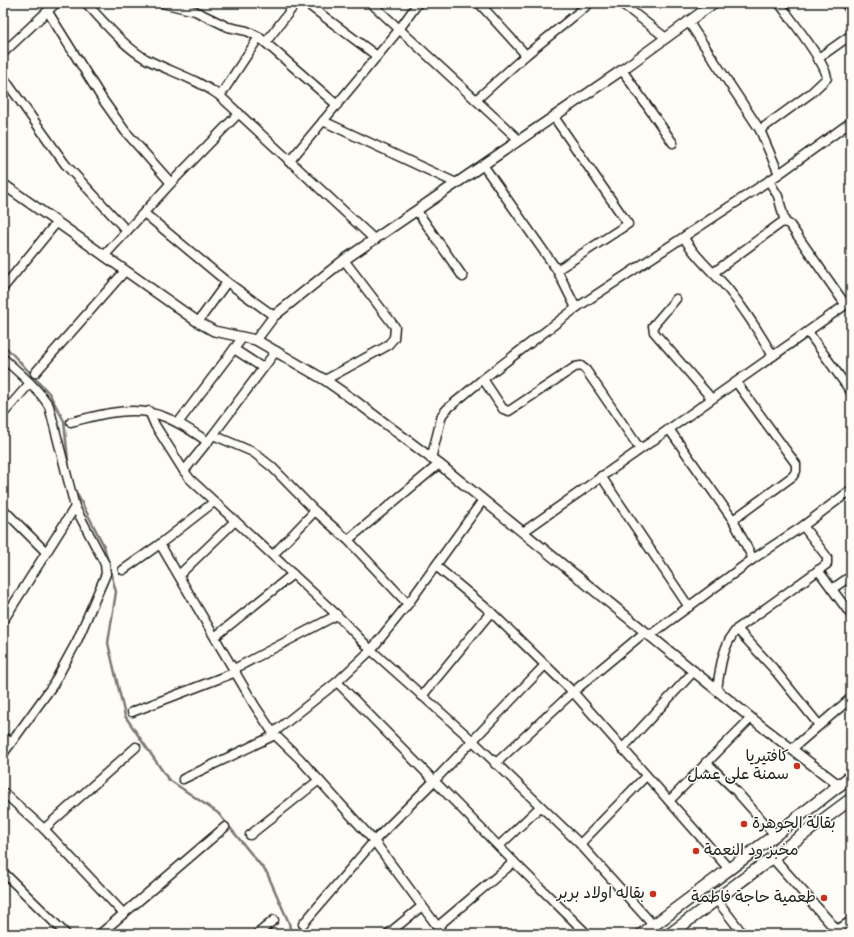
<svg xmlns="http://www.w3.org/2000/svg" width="854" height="937" font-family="'Indie Flower','Playpen Sans Arabic',sans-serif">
  <rect width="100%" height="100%" fill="#fdfcf7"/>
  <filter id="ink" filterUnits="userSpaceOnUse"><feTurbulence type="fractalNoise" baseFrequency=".025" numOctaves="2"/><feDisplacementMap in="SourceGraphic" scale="8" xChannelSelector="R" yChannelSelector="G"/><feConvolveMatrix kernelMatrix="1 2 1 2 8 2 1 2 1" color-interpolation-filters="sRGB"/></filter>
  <g filter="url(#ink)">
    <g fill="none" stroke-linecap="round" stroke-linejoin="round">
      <g stroke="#797876" stroke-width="2.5">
        <polyline points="3,344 49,393 64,421 69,470"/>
        <polyline points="74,488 104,546 116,592 108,643 125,716 168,779 218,813 267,873 289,923 291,934"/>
      </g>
      <defs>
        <g id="minor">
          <path d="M86 3C104 22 123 46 146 59 171 72 197 79 220 96L375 240"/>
          <polyline points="162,3 195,11 228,27 247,31 259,37 337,105"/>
          <polyline points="306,3 377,56"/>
          <polyline points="371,3 518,139"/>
          <polyline points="479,3 526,55"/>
          <polyline points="621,3 666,38"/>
          <polyline points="845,3 851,12"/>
          <polyline points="48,12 103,100 125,131 171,183"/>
          <polyline points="688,21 760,130 779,174"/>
          <polyline points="266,42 296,3"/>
          <polyline points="3,53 56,3"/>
          <polyline points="817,59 851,35"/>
          <polyline points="622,70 673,143"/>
          <polyline points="3,77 65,164 127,231"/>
          <polyline points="220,96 259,37"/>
          <polyline points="476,100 526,55 590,3"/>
          <polyline points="323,121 456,183"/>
          <path d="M760 130 811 93 827 78C826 63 790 18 779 3"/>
          <polyline points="289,162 398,31 418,3"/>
          <polyline points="483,165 557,270 628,224 554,117"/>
          <polyline points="769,181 778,196 785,222"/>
          <polyline points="417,211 463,277"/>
          <polyline points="144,213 227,282 274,316"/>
          <path d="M684 238C698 261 712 270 728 289 745 310 759 332 773 356"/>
          <polyline points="104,256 171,183 239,113"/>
          <polyline points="557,270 576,308"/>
          <polyline points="713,273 781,223 785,222 790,225 845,304"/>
          <polyline points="3,288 57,222"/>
          <polyline points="676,299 653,326 654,332 711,398"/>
          <polyline points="198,322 227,282"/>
          <polyline points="808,332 851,392"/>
          <polyline points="234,349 263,368"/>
          <polyline points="276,351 213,435 184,471 190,479 337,615 371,650 473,741 580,844 653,925"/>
          <path d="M3 358C19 373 37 387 49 406L75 507 105 564 106 574 77 641 53 685 3 754"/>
          <polyline points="35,373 125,271"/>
          <polyline points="483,379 503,409 509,411 575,367 581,366 586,370 640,449"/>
          <polyline points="325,380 387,346 394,338 395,327 344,260"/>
          <polyline points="149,411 155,425 184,471"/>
          <polyline points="3,414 30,383"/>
          <path d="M71 422C133 406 153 403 208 442"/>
          <polyline points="178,423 243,337"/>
          <polyline points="669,429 733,520 753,559"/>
          <polyline points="213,435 253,452 272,467 315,511 348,540 408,604"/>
          <polyline points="431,459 442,415 447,409 483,379 576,308 779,174 851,122"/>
          <polyline points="601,476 689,607"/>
          <polyline points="3,509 46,552"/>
          <polyline points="733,520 793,476 796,471 796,464 736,382"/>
          <polyline points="523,532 851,301"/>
          <polyline points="348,540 439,464"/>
          <polyline points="160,544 255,706 273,733 299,758 374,841 443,934"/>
          <polyline points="273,555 315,511"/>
          <polyline points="436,566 491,612 573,692 729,869"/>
          <polyline points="123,570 160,544 214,502"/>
          <polyline points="818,570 851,615"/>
          <polyline points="179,575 235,521"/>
          <polyline points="832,589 851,576"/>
          <polyline points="3,621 75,507"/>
          <polyline points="737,629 773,668 819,725"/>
          <polyline points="216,636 293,574"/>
          <polyline points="649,636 753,559 803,526 851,490"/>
          <polyline points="234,669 337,615"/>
          <polyline points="337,682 514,862 587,934"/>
          <path d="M717 690C720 669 722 646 737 629L827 564V557L803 526"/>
          <polyline points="422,696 491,612"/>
          <polyline points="132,712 236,672"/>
          <polyline points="273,733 337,682 371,650 408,604 483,500"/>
          <polyline points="3,737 11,743"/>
          <polyline points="622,749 694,671"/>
          <polyline points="792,749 851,698"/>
          <polyline points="706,762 737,792 775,835"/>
          <polyline points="495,764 573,692 645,632"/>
          <polyline points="183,779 275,735"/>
          <polyline points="3,792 44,829 124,914"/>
          <polyline points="669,801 751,718"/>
          <polyline points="44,829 136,747"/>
          <polyline points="250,835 319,780"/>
          <polyline points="580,844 646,776"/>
          <polyline points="499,846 540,807"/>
          <polyline points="3,872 66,934"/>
          <polyline points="716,899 743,934"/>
          <polyline points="303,924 374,841 435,780 545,665"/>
          <polyline points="437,927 514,862"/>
          <polyline points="837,930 851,921"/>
          <polyline points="100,934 225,827"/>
          <polyline points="257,934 274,920"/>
          <polyline points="388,934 422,906"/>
        </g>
        <g id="tertiary">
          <polyline points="3,184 198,322 214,331 256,340 325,380 358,403 439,464 751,718 840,786"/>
          <polyline points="256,340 274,316 344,260 622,70 714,3"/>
          <polyline points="773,858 840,934"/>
        </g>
        <g id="secondary">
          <polyline points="642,934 775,835 851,776"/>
          <polyline points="670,934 851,799"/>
        </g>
      </defs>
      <use href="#minor" stroke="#1c1c1c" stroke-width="11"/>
      <use href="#tertiary" stroke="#1c1c1c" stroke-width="12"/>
      <use href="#secondary" stroke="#1c1c1c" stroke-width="14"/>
      <use href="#minor" stroke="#fdfcf7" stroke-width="8"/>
      <use href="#tertiary" stroke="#fdfcf7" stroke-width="9"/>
      <use href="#secondary" stroke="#fdfcf7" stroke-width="11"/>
    </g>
  </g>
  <g fill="#c8321e" stroke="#fdfcf7" stroke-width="1.5">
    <circle cx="797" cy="766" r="4"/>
    <circle cx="744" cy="824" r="4"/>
    <circle cx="696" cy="851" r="4"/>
    <circle cx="653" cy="894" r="4"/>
    <circle cx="824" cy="898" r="4"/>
  </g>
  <g text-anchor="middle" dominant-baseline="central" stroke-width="3" stroke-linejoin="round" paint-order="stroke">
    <g font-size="16" fill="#1c1c1c" stroke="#fdfcf7" text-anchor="end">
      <text x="789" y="757">كافتيريا<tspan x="789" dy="18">سمنة على عسل</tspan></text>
      <text x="752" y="824" text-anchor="start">بقالة الجوهرة</text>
      <text x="704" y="851" text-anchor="start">مخبز ود النعمة</text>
      <text x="645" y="894">بقاله اولاد بربر</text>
      <text x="816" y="898">طعمية حاجة فاطمة</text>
    </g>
  </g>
  <rect width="854" height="937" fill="none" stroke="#fdfcf7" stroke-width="16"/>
  <rect x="8" y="8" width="838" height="921" fill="none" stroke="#1c1c1c" stroke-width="1.5" filter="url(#ink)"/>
</svg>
